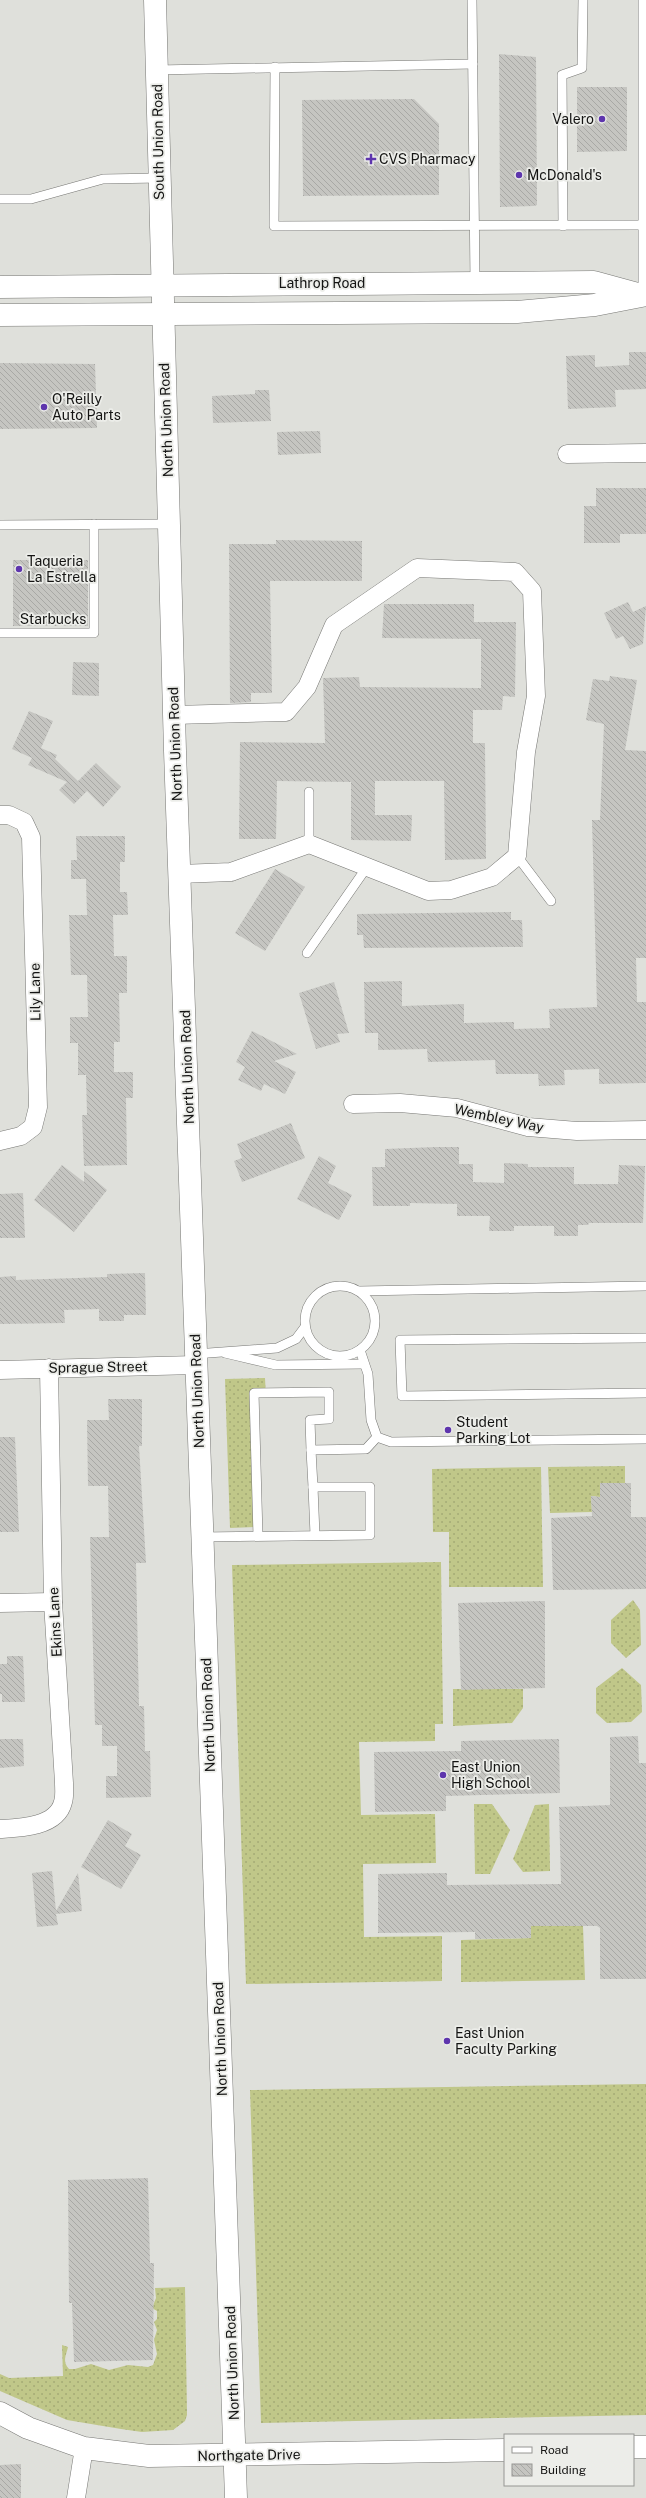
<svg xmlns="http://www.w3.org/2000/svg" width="646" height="2498" font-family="'Public Sans',sans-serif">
  <defs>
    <pattern id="grass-dots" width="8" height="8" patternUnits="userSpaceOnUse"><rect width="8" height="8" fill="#c0c789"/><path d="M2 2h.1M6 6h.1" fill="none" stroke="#a4aa75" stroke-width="1.8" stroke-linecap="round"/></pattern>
    <pattern id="building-back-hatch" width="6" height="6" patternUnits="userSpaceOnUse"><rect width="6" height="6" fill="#c5c5c1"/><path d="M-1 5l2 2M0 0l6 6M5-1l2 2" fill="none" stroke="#a8a8a5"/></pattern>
  </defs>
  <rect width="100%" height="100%" fill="#dfe0db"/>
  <g fill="url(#grass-dots)">
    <polygon points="265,1378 266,1397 251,1398 255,1527 230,1528 225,1379"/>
    <polygon points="625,1466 625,1483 600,1497 591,1496 592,1512 550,1513 548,1467"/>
    <polygon points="541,1467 543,1587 449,1587 449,1532 433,1532 432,1469"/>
    <polygon points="441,1562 443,1724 435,1724 435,1741 359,1742 361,1815 435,1814 436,1863 363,1864 364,1937 442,1936 442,1981 246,1984 232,1565"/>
    <polygon points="633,1600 640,1610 641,1645 626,1658 611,1643 611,1620"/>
    <polygon points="622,1668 641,1685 642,1712 631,1722 607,1723 596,1713 596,1688"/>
    <polygon points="453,1689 523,1689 523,1708 512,1723 453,1726"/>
    <polygon points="474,1804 492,1804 510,1830 490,1874 475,1874"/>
    <polygon points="549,1804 550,1871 523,1872 513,1859 535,1805"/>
    <polygon points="531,1926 583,1926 585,1980 461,1982 461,1940 531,1938"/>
    <polygon points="646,2084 646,2415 261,2423 250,2090"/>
    <path d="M185 2287 187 2415 185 2421 173 2430 142 2432 121 2429 67 2420 0 2391V2374L9 2378 63 2376 62 2345 68 2347C66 2356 62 2361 69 2369H75L91 2364 109 2370 128 2365 148 2367 153 2365 157 2354 154 2340 157 2330 154 2322 157 2319V2311L152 2308 156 2298 155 2288Z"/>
  </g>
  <g fill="url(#building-back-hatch)">
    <polygon points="499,54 536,57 537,205 534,206 500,207"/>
    <polygon points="577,87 627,87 627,151 577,152"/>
    <polygon points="414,99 439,124 439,195 303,196 302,100"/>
    <polygon points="629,352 646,352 646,389 615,390 616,407 568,409 566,356 595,355 595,367 629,365"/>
    <polygon points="0,363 95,364 97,428 0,429"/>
    <polygon points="255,390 269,390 271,421 213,423 212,396 255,394"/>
    <polygon points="320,431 321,453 278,455 277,432"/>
    <polygon points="596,488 646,488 646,534 620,534 620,543 584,543 584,506 596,506"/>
    <polygon points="276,540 362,541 362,581 270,581 272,693 251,693 251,702 230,703 229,544 276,544"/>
    <rect x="13" y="560" width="75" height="66"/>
    <polygon points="628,602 633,612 646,606 643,644 630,649 623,636 616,639 604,613"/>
    <polygon points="384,604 474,604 474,622 516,622 515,697 503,696 502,710 473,710 473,743 485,743 486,859 445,860 444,781 375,781 375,815 412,815 411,841 351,840 351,782 277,781 276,839 239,839 240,742 325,743 323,678 359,677 360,687 481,688 481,639 382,638"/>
    <polygon points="73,662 99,663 99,696 72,695"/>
    <polygon points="610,676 637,680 625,750 646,751 646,958 636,958 637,1002 646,1002 646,1083 599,1084 599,1069 564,1070 565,1085 539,1086 538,1074 496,1074 495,1060 428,1062 427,1049 378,1050 378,1033 365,1033 364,982 402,981 402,1006 464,1004 464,1023 514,1022 514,1029 550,1028 549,1009 597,1007 592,820 600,820 604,724 586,720 593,679 609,681"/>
    <polygon points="29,711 53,721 41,748 57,755 55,759 78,781 96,763 121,787 103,807 87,791 74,804 59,790 67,782 28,765 32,758 12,749"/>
    <polygon points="76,836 125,836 125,862 120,862 120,892 127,892 128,915 113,915 114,956 127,956 127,993 119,993 120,1042 114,1042 114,1072 133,1072 133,1098 126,1098 127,1165 84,1166 82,1115 87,1115 86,1075 78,1075 78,1043 70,1043 70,1017 88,1017 87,975 71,975 69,915 87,915 86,879 71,879 71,860 77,860"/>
    <polygon points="275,869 305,887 265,951 235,933"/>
    <polygon points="511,912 511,920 522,920 523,947 364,948 363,935 357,935 357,914"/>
    <polygon points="334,982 349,1033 337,1034 340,1042 316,1049 299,993"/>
    <polygon points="252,1031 297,1054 274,1061 296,1072 285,1094 264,1084 261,1091 238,1080 245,1067 236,1062"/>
    <polygon points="291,1123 305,1158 242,1182 234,1161 242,1158 237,1144"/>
    <polygon points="436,1147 459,1147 459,1164 473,1164 473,1182 504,1183 504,1163 528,1164 528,1167 574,1167 574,1184 618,1184 619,1165 645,1166 643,1223 589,1223 588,1225 578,1225 578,1236 554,1236 554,1226 514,1226 514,1231 489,1231 490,1216 457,1216 457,1204 410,1203 410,1206 373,1206 372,1167 385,1167 385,1149"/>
    <polygon points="319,1156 336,1166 328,1183 352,1195 339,1220 297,1199"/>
    <polygon points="62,1165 84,1182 84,1171 107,1190 74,1232 34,1200"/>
    <polygon points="23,1193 25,1238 0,1238 0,1194"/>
    <polygon points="145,1273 146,1315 124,1315 124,1321 99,1321 99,1309 64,1310 65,1323 0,1324 0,1277 16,1276 16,1280 107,1277 107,1274"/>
    <polygon points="108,1399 142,1399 142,1446 139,1446 146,1563 136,1563 139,1706 144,1706 145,1751 150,1751 151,1797 106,1798 106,1776 117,1776 117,1746 102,1746 102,1725 95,1725 90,1537 109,1537 108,1486 88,1486 87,1420 109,1420"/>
    <polygon points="0,1437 15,1437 19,1532 0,1532"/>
    <polygon points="600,1483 631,1483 631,1517 646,1517 646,1589 553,1590 551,1518 592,1516 591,1496 600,1497"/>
    <polygon points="545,1601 545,1688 461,1690 458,1603"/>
    <polygon points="7,1656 23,1656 25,1702 2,1702 2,1694 0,1694 0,1664 7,1664"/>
    <polygon points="638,1736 639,1763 646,1763 646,1979 600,1979 600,1928 597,1926 531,1926 531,1938 475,1939 475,1932 378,1933 378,1874 447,1873 447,1885 561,1884 559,1807 610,1805 610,1737"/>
    <polygon points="0,1739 23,1739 24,1766 0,1768"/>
    <polygon points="559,1739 560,1793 446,1796 446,1811 375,1812 374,1752 461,1751 461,1741"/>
    <polygon points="108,1820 132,1834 125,1846 141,1855 121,1889 81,1867"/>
    <polygon points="52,1871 56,1911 78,1873 82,1911 56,1914 58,1925 37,1927 32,1873"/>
    <polygon points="148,2178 150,2263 154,2263 153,2360 74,2362 72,2303 69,2303 68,2180"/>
    <polygon points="21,2464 21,2498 0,2498 0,2465"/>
  </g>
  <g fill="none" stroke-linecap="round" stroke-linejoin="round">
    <defs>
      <g id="service">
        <polyline points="472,0 475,282"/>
        <polyline points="275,67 274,226 643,225"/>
        <polyline points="157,70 473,64"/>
        <polyline points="0,199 31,199 103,179 159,178"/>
        <polyline points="563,226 562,75 582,68 583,0"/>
        <polyline points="643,295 643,0"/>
        <polyline points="0,525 169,524"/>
        <polyline points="0,633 94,633 94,524"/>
        <polyline points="309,844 309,792"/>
        <polyline points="517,856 551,901"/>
        <polyline points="307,953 367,867"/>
        <circle cx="340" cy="1321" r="35"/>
        <polyline points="359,1291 646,1286"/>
        <polyline points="646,1338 400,1340 402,1396 646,1393"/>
        <polyline points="360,1350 368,1374 371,1420 377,1437 391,1442 646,1439"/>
        <polyline points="225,1353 276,1365 364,1364"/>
        <polyline points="195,1354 277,1348 296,1339 305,1327"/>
        <polyline points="313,1487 315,1535"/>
        <polyline points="258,1536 254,1393 329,1392 329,1419 310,1420 311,1450"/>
        <polyline points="202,1537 370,1535 370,1487 313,1487 311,1450 366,1449 377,1437"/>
      </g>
      <g id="minor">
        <polyline points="567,454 646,453"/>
        <polyline points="174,715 286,712 307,687 334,625 417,568 515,572 532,591 536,696 526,752 517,856 492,877 451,890 428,891 309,844 231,872 180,874"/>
        <polyline points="0,815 9,815 24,822 31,837 38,1107 33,1127 21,1136 0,1141"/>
        <polyline points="353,1104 400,1103 457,1108 528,1127 577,1131 646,1130"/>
        <polyline points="0,1370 196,1365"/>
        <polyline points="0,1603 53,1602"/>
        <path d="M0 1829C20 1828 57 1827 63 1802 65 1796 64 1789 64 1783L53 1602 49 1368"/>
        <polyline points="76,2498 84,2448"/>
      </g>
      <g id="tertiary">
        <polyline points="155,0 175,751 236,2498"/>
        <polyline points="0,2413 28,2428 84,2448 149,2456 505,2450"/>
        <polyline points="633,2447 646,2447"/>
      </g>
      <g id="secondary">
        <polyline points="0,287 594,282 638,294"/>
        <polyline points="0,315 517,312 595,305 646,295"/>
      </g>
    </defs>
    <use href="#service" stroke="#777774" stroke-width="10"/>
    <use href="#minor" stroke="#777774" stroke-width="19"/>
    <use href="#tertiary" stroke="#777774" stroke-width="23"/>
    <use href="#secondary" stroke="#777774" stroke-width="23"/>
    <use href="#service" stroke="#fff" stroke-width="9"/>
    <use href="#minor" stroke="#fff" stroke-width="18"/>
    <use href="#tertiary" stroke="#fff" stroke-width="22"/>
    <use href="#secondary" stroke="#fff" stroke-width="22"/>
  </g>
  <g fill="#5e35ad" stroke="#ecede9" stroke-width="1.5">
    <circle cx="602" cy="119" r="4"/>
    <path d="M369 153h4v4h4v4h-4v4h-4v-4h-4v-4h4z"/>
    <circle cx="519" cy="175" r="4"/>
    <circle cx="44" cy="407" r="4"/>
    <circle cx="19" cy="569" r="4"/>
    <circle cx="448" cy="1430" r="4"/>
    <circle cx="443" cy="1775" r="4"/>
    <circle cx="447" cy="2041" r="4"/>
  </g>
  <g text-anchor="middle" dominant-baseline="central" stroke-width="3.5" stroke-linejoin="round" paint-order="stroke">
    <g font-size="14" fill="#141413" stroke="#ecede9" text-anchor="start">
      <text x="594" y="119" text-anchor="end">Valero</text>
      <text x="379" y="159">CVS Pharmacy</text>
      <text x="527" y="175">McDonald's</text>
      <text x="52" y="399">O'Reilly<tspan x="52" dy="16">Auto Parts</tspan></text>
      <text x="27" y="561">Taqueria<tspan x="27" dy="16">La Estrella</tspan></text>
      <text x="456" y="1422">Student<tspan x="456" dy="16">Parking Lot</tspan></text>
      <text x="451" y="1767">East Union<tspan x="451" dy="16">High School</tspan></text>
      <text x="455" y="2033">East Union<tspan x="455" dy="16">Faculty Parking</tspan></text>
    </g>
    <g font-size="14" fill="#141413" stroke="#ecede9">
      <text transform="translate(158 142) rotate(-91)">South Union Road</text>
      <text x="322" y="283">Lathrop Road</text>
      <text transform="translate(166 420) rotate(-92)">North Union Road</text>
      <text x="53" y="619">Starbucks</text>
      <text transform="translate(175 744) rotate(-92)">North Union Road</text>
      <text transform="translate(35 992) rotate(-91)">Lily Lane</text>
      <text transform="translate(187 1067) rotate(-92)">North Union Road</text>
      <text transform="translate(499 1118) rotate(12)">Wembley Way</text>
      <text transform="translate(98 1367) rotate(-1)">Sprague Street</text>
      <text transform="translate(197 1391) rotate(-92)">North Union Road</text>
      <text transform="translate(55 1622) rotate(-93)">Ekins Lane</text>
      <text transform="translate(208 1715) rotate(-92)">North Union Road</text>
      <text transform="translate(220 2039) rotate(-92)">North Union Road</text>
      <text transform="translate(232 2363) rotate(-92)">North Union Road</text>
      <text transform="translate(249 2455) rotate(-1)">Northgate Drive</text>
    </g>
  </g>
  <rect x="504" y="2434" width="130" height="52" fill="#ecede9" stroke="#969693"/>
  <rect x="512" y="2447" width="20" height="6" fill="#ffffff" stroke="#969693"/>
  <text x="540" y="2454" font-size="12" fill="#141413">Road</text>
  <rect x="512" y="2464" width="20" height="12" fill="url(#building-back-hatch)" stroke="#969693"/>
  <text x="540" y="2474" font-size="12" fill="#141413">Building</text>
</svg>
